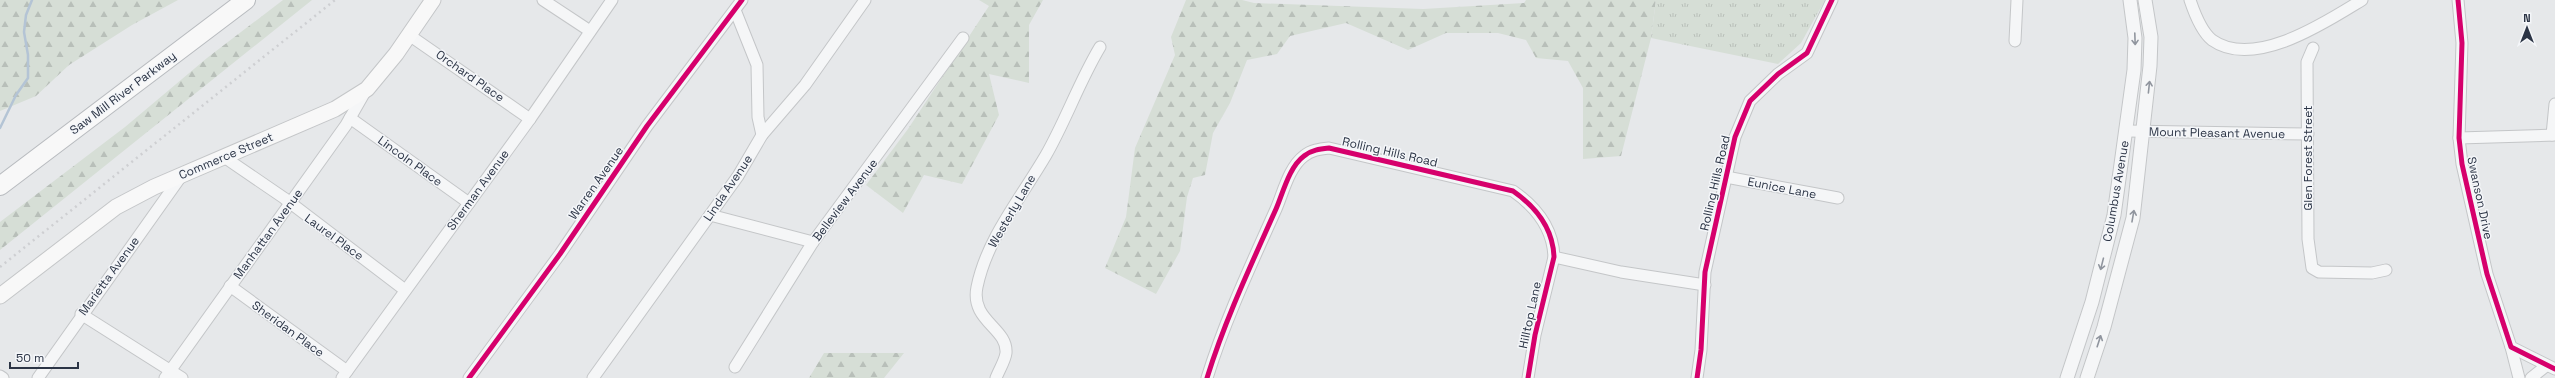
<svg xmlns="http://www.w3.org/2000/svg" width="2555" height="378" font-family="'Space Grotesk',sans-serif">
  <defs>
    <pattern id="forest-firs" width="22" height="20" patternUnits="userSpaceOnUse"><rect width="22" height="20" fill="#d6ded6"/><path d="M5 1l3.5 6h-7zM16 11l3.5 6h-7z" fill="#b8bfb9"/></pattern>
    <pattern id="park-tufts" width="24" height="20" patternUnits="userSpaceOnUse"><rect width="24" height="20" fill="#d6ded6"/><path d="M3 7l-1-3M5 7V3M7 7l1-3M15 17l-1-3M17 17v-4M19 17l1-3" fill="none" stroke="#b8bfb9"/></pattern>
  </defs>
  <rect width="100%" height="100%" fill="#e6e8ea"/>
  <g fill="url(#forest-firs)">
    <polygon points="0,0 178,0 132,25 69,65 36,96 0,111"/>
    <polygon points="283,0 312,0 0,250 0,222 125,127 207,58"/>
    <polygon points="979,0 1043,0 1029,25 1029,83 989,74 999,115 962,184 924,175 903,213 866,185 908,129 989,6"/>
    <polygon points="1186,0 1242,0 1254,3 1423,9 1524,3 1526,0 1656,0 1651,38 1621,156 1583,159 1583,88 1568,61 1536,58 1526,40 1498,33 1446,33 1408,50 1346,23 1290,36 1277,54 1247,60 1230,103 1213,133 1205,175 1193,178 1187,197 1180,251 1156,294 1105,268 1126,217 1135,148 1175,55 1171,37"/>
    <polygon points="824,353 904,353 884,378 809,378"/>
  </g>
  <polygon fill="url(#park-tufts)" points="1656,0 1825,0 1801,43 1778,64 1651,38"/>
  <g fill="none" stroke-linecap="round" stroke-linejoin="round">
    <polyline stroke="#b4c4d5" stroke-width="2.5" points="0,128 16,95 28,78 28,55 24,32 26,15 32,0"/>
    <defs>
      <g id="minor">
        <polyline points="543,0 590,31"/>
        <path d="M2190 0C2194 12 2202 32 2212 40 2254 70 2326 22 2362 0"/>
        <polyline points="2458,0 2462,43 2459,138 2462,164 2487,274 2511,347 2555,369"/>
        <polyline points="735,10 757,65 758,117 762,135"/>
        <polyline points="409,35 530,119"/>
        <polyline points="2015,41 2017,0"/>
        <polyline points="2313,48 2307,62 2308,239 2312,268 2319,272 2372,273 2386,270"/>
        <polyline points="350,118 469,203"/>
        <polyline points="2127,131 2308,134"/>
        <polyline points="2552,135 2555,104"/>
        <polyline points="2459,138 2555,135"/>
        <polyline points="224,157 284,198 405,290"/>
        <polyline points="1726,177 1838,198"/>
        <polyline points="710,215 813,242"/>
        <polyline points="1554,257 1621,272 1705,285"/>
        <polyline points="230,286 347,371"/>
        <polyline points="81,314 182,378"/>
        <polyline points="2511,347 2519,378"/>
        <polyline points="735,367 813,242 963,38"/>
        <polyline points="0,376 3,378"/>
        <polyline points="38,378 182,175"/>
        <polyline points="165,378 346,125 366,90"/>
        <polyline points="342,378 530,119 612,0"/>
        <polyline points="469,378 560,254 647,126 742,0"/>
        <polyline points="593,378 738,176 762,135 805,85 865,0"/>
        <path d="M996 378C999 370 1005 361 1006 353 1008 328 970 321 977 287 987 238 1021 198 1046 155 1066 120 1079 82 1100 47"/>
        <path d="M1207 378C1225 320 1251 265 1276 209 1283 193 1289 167 1304 156 1311 150 1320 149 1329 148L1513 191C1536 207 1553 229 1554 257L1535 335 1528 378"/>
        <polyline points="1697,378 1701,350 1705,272 1735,137 1750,101 1778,74 1807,53 1832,0"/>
        <polyline points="2531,378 2546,366"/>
      </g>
      <g id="tertiary">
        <polyline points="2067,378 2092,302 2114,215 2134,70 2135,38 2130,0"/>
        <polyline points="2087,378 2104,327 2133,218 2150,66 2151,37 2145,0"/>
      </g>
      <polyline id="secondary" points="0,296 116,207 154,187 335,109 367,89 396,54 433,0"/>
      <polyline id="trunk" points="0,186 246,0"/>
    </defs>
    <use href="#minor" stroke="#c4c6c8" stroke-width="13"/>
    <use href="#tertiary" stroke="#c4c6c8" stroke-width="15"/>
    <use href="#secondary" stroke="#c4c6c8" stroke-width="17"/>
    <use href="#trunk" stroke="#b8bbbf" stroke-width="20"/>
    <use href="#minor" stroke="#f5f6f7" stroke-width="11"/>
    <use href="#tertiary" stroke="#f5f6f7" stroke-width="13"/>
    <use href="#secondary" stroke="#f8f8f8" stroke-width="15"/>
    <use href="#trunk" stroke="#f8f8f8" stroke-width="18"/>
    <polyline stroke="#cecfd2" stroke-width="2.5" stroke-dasharray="2 4" stroke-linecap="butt" points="0,267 335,0"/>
    <defs>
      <g id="cycleway">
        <polyline points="2458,0 2462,43 2459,138 2462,164 2487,274 2511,347 2555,369"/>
        <polyline points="469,378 560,254 647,126 742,0"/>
        <path d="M1207 378C1225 320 1251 265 1276 209 1283 193 1289 167 1304 156 1311 150 1320 149 1329 148L1513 191C1536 207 1553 229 1554 257L1535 335 1528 378"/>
        <polyline points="1697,378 1701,350 1705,272 1735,137 1750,101 1778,74 1807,53 1832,0"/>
      </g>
    </defs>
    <use href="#cycleway" stroke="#f4f6f9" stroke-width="8"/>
    <use href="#cycleway" stroke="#d6006c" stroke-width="5"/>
  </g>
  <defs><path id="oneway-shaft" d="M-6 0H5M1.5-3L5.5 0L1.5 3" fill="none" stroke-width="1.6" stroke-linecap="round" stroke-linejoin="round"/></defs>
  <g stroke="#90959e">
    <use href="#oneway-shaft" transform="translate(2135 39) rotate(88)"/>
    <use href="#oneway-shaft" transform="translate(2149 87) rotate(-84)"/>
    <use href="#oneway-shaft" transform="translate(2133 216) rotate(-80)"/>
    <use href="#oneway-shaft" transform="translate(2102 264) rotate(104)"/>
    <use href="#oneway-shaft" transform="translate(2099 341) rotate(-72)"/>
  </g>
  <g text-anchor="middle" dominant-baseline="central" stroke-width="3" stroke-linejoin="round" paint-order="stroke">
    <g font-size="12" fill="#2b3445" stroke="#f4f6f9">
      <text transform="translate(470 76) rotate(35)">Orchard Place</text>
      <text transform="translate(123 93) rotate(-37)">Saw Mill River Parkway</text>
      <text transform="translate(2217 133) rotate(1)">Mount Pleasant Avenue</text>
      <text transform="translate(1390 152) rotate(13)">Rolling Hills Road</text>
      <text transform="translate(226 156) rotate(-23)">Commerce Street</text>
      <text transform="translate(2308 158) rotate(-90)">Glen Forest Street</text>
      <text transform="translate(410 161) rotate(36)">Lincoln Place</text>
      <text transform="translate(596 183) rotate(-55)">Warren Avenue</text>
      <text transform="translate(1715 183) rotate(-77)">Rolling Hills Road</text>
      <text transform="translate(728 188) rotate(-56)">Linda Avenue</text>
      <text transform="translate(1782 188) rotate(11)">Eunice Lane</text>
      <text transform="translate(478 190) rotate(-54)">Sherman Avenue</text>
      <text transform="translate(2116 191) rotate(-80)">Columbus Avenue</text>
      <text transform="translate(2480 198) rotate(78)">Swanson Drive</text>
      <text transform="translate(845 200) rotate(-53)">Belleview Avenue</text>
      <text transform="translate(1012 211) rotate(-60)">Westerly Lane</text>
      <text transform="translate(268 234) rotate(-54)">Manhattan Avenue</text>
      <text transform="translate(334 237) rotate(36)">Laurel Place</text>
      <text transform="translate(109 276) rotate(-54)">Marietta Avenue</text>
      <text transform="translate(1530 315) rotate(-78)">Hilltop Lane</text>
      <text transform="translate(288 329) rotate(36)">Sheridan Place</text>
    </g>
  </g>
  <g transform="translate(2527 28)" stroke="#f4f6f9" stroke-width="3" paint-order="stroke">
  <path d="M0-3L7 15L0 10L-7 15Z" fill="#2b3445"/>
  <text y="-6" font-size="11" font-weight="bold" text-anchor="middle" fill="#2b3445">N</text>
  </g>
  <path d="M10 362v6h68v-6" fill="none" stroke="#2b3445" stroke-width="2"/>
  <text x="16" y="362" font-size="12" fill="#2b3445" stroke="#f4f6f9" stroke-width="3" paint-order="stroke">50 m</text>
</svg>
